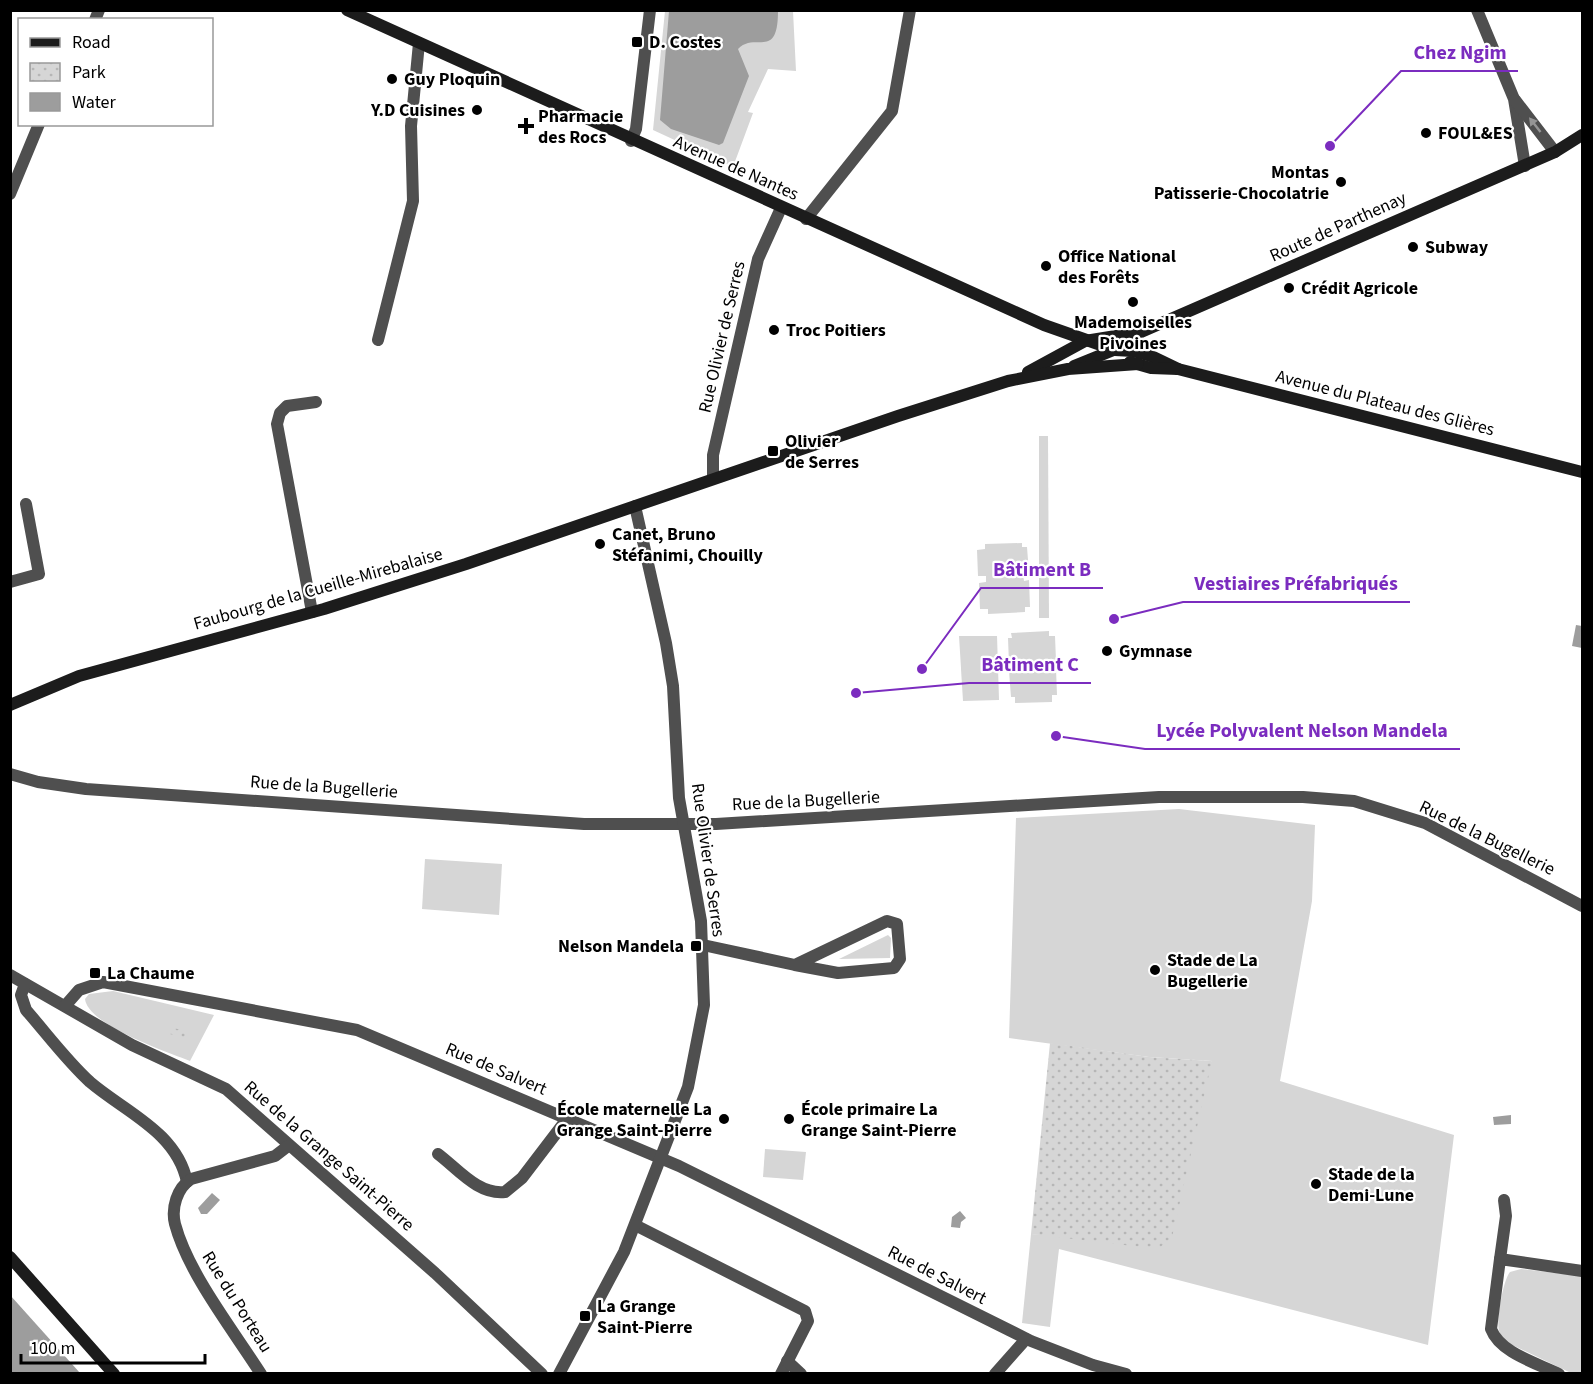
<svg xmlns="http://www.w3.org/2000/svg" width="1593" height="1384" font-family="'Source Sans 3',sans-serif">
  <defs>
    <pattern id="park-dots" width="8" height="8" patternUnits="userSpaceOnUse" patternTransform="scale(1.5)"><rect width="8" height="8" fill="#d6d6d6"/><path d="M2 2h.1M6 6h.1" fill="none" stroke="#b6b6b6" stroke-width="1.8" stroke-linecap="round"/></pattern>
  </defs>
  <rect width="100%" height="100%" fill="#fff"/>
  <g fill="#d6d6d6">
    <polygon points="665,11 793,11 796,71 768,69 748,112 753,113 733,167 653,130"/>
    <polygon points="1039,436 1048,436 1049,618 1039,618"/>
    <polygon points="1022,543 1022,547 1027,547 1029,573 1023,574 1024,581 1029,580 1030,607 1025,607 1025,612 988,614 988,609 980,609 979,583 986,582 986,576 978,576 977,550 985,549 985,544"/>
    <polygon points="1049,631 1049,636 1055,636 1056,661 1050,662 1051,669 1056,669 1057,695 1052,695 1052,702 1015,703 1015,697 1011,697 1009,671 1013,670 1013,664 1009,664 1008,638 1012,638 1011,633"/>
    <polygon points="959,636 997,636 999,700 963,701"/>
    <polygon points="1179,809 1315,825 1312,901 1280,1081 1454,1135 1428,1345 1059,1249 1050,1327 1022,1323 1031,1234 1049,1235 1212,1061 1149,1057 1009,1038 1016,818"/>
    <polygon points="425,859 502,864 499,915 422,909"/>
    <polygon points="888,935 891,938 890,958 839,959"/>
    <path d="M113 991 214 1015 190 1061C167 1052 88 1025 85 999L89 994Z"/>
    <polygon points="765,1149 806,1152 803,1180 763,1177"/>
    <path d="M1521 1269 1582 1276V1373H1571L1508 1343C1504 1339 1501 1337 1499 1331 1496 1321 1503 1280 1510 1272Z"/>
  </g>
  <g fill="url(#park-dots)">
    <polygon points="168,1027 192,1032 189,1039 166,1033"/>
    <polygon points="1050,1043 1149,1057 1212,1061 1172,1237 1158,1249 1031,1234"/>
  </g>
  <g fill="#9d9d9d">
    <path d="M669 11H778C778 61 755 31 738 49L749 76 723 143 719 145 671 129 660 120Z"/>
    <polygon points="1576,625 1582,626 1582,648 1572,646"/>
    <polygon points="1511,1115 1511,1124 1494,1125 1493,1117"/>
    <polygon points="212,1193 220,1200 207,1214 201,1214 198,1208"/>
    <polygon points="960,1211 966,1218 961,1222 960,1228 951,1227 952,1217"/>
    <polygon points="10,1295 80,1373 11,1373"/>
  </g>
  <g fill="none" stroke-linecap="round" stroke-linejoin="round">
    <g stroke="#4f4f4f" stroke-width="12">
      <polyline points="1477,10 1514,99 1525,166"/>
      <polyline points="95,20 99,10"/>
      <polyline points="1515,100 1555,152"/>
      <polyline points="631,141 636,129 650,10"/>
      <polyline points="10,194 39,124"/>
      <polyline points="806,219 892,111 910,10"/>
      <polyline points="378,340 413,201 411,126 419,43"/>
      <polyline points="713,478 713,455 758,259 781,208"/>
      <polyline points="10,582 39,574 26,504"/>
      <polyline points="312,612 277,424 280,413 287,406 316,402"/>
      <polyline points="10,774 38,782 86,789 584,824 716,824 1159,797 1303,797 1354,801 1425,823 1582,906"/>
      <polyline points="703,945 795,965 887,921 897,924 900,959 894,968 838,973 795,965"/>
      <polyline points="10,975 132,1045 226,1089 435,1273 542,1374"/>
      <path d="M25 984 21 995 26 1010C47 1034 67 1061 90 1082 125 1112 177 1132 187 1182"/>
      <polyline points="65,1006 79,990 103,982 357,1030 679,1166 1031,1341 1093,1365 1126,1374"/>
      <path d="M438 1154C458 1169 478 1195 505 1192L522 1178 567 1119"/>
      <polyline points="635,1225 805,1311 808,1321 781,1374"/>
      <polyline points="1500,1259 1506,1216 1504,1200"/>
      <polyline points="787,1361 801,1374"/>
      <path d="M261 1374C233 1330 188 1273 175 1224 171 1208 177 1188 191 1179L275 1156 288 1146"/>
      <polyline points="559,1374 624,1252 688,1087 704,1005 701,921 679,798 673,686 666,643 635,506"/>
      <polyline points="995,1374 1026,1339"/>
      <path d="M1559 1374C1537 1363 1500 1353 1491 1329L1500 1259 1582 1271"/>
    </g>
    <g stroke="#1c1c1c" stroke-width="12">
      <polyline points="347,10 1044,325 1115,350 1133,351 1151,356 1178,369"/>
      <polyline points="1130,362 1151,368 1178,369 1582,472"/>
      <polyline points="1074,366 1116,349"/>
      <polyline points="1028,372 1085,341 1141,332 1555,152 1582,135"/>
      <polyline points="10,705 79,676 324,609 466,564 898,416 1008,381 1068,369 1138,364"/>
      <polyline points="10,1257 114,1374"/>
    </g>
  </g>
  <defs><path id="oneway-solid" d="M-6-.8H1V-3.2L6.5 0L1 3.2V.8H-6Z" transform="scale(1.5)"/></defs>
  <use fill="#959595" href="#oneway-solid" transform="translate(1535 125) rotate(-128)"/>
  <g fill="#000" stroke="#fff" stroke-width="2">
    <rect x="631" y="36" width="12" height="12" rx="3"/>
    <circle cx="392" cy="79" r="6"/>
    <circle cx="477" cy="110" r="6"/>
    <path d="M523 117h6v6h6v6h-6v6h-6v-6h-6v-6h6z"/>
    <circle cx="1426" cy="133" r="6"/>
    <circle cx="1341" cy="182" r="6"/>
    <circle cx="1413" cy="247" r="6"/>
    <circle cx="1046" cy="266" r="6"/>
    <circle cx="1289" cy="288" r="6"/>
    <circle cx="1133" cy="302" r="6"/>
    <circle cx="774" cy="330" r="6"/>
    <rect x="767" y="445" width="12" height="12" rx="3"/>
    <circle cx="600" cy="544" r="6"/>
    <circle cx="1107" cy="651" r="6"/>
    <rect x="690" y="940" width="12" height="12" rx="3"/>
    <circle cx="1155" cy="970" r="6"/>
    <rect x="89" y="967" width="12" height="12" rx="3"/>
    <circle cx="724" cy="1119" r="6"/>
    <circle cx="789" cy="1119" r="6"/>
    <circle cx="1316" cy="1184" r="6"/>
    <rect x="579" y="1310" width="12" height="12" rx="3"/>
  </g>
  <g text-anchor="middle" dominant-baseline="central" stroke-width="4.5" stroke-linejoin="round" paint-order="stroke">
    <g font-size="18" font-weight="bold" fill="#000" stroke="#fff" text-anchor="start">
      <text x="649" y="42">D. Costes</text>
      <text x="404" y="79">Guy Ploquin</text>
      <text x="465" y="110" text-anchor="end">Y.D Cuisines</text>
      <text x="538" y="116">Pharmacie<tspan x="538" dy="21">des Rocs</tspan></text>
      <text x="1438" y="133">FOUL&amp;ES</text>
      <text x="1329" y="172" text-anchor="end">Montas<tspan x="1329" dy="21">Patisserie-Chocolatrie</tspan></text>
      <text x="1425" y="247">Subway</text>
      <text x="1058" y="256">Office National<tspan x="1058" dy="21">des Forêts</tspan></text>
      <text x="1301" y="288">Crédit Agricole</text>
      <text x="1133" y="322" text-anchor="middle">Mademoiselles<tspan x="1133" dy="21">Pivoines</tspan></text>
      <text x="786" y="330">Troc Poitiers</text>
      <text x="785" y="441">Olivier<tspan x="785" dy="21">de Serres</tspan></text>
      <text x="612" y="534">Canet, Bruno<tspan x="612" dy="21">Stéfanimi, Chouilly</tspan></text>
      <text x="1119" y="651">Gymnase</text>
      <text x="684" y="946" text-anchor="end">Nelson Mandela</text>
      <text x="1167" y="960">Stade de La<tspan x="1167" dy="21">Bugellerie</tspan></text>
      <text x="107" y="973">La Chaume</text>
      <text x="712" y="1109" text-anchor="end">École maternelle La<tspan x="712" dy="21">Grange Saint-Pierre</tspan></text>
      <text x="801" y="1109">École primaire La<tspan x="801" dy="21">Grange Saint-Pierre</tspan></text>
      <text x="1328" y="1174">Stade de la<tspan x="1328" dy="21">Demi-Lune</tspan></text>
      <text x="597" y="1306">La Grange<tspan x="597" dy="21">Saint-Pierre</tspan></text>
    </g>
    <g font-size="18" fill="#000" stroke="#fff">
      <text transform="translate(736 168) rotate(24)">Avenue de Nantes</text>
      <text transform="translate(1338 227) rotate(-24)">Route de Parthenay</text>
      <text transform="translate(722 337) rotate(-77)">Rue Olivier de Serres</text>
      <text transform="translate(1385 403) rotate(14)">Avenue du Plateau des Glières</text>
      <text transform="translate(318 589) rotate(-16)">Faubourg de la Cueille-Mirebalaise</text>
      <text transform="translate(324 787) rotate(4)">Rue de la Bugellerie</text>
      <text transform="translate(806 801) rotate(-3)">Rue de la Bugellerie</text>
      <text transform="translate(1487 838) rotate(26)">Rue de la Bugellerie</text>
      <text transform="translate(708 860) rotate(82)">Rue Olivier de Serres</text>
      <text transform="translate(496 1069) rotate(23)">Rue de Salvert</text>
      <text transform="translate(329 1156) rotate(41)">Rue de la Grange Saint-Pierre</text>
      <text transform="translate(937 1275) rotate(27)">Rue de Salvert</text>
      <text transform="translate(237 1302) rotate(58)">Rue du Porteau</text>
    </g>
  </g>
  <path fill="none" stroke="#7b2cbf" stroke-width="2" d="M1330 146L1401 71H1518M922 669L981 588H1103M1114 619L1183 602H1410M856 693L969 683H1091M1056 736L1145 749H1460"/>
  <g fill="#7b2cbf" stroke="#fff" stroke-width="2">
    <circle cx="1330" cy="146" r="6"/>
    <circle cx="922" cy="669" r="6"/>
    <circle cx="1114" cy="619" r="6"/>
    <circle cx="856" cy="693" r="6"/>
    <circle cx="1056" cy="736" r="6"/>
  </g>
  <g font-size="20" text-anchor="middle" font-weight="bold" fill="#7b2cbf" stroke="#fff" stroke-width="4.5" stroke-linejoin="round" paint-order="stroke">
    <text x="1460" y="59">Chez Ngim</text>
    <text x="1042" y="576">Bâtiment B</text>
    <text x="1296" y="590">Vestiaires Préfabriqués</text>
    <text x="1030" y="671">Bâtiment C</text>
    <text x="1302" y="737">Lycée Polyvalent Nelson Mandela</text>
  </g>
  <rect width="1593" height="1384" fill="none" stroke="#000000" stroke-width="24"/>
  <rect x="18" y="18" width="195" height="108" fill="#ffffff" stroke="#999999" stroke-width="1.5"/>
  <rect x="30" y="38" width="30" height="9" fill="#1c1c1c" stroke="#999999" stroke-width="1.5"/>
  <text x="72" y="48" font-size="18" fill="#000000">Road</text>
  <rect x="30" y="63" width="30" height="18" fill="url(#park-dots)" stroke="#999999" stroke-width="1.5"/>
  <text x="72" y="78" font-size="18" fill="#000000">Park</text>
  <rect x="30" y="93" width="30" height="18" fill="#9d9d9d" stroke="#999999" stroke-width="1.5"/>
  <text x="72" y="108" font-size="18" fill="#000000">Water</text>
  <path d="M21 1354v9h184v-9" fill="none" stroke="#000000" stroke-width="3"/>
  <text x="30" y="1354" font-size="18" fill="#000000" stroke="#ffffff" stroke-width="4.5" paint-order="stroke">100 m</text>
</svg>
